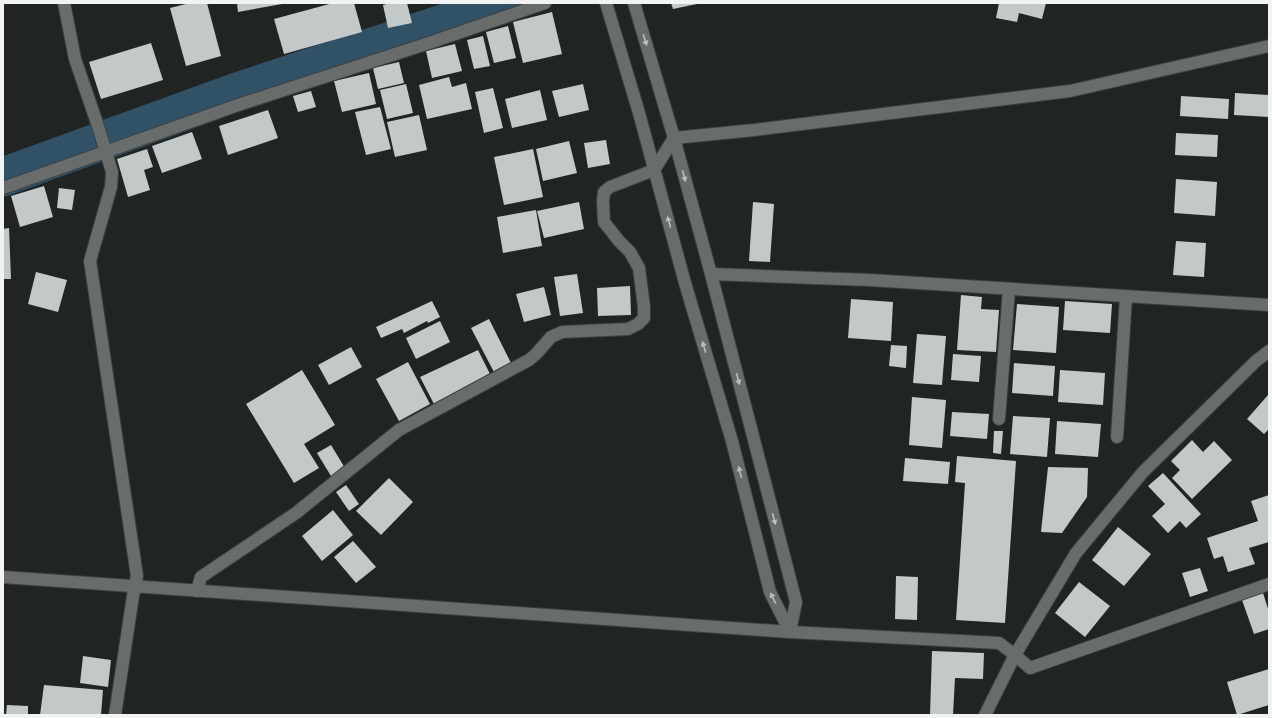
<svg xmlns="http://www.w3.org/2000/svg" width="1272" height="718" font-family="Manrope,sans-serif">
  <rect width="100%" height="100%" fill="#202423"/>
  <g fill="none" stroke-linecap="round" stroke-linejoin="round">
    <polyline stroke="#315167" stroke-width="39" points="3,177 237,92 506,3"/>
  </g>
  <g fill="#c3c8c9">
    <polygon points="190,3 207,3 221,56 186,66 170,8"/>
    <polygon points="237,3 282,3 282,4 238,12"/>
    <polygon points="333,3 354,3 362,32 284,54 274,19"/>
    <polygon points="390,3 407,3 412,23 388,28 383,5"/>
    <polygon points="671,3 697,3 697,4 673,9"/>
    <polygon points="999,3 1046,3 1042,19 1019,13 1017,22 996,18"/>
    <polygon points="552,12 562,54 523,63 513,22"/>
    <polygon points="508,26 516,58 494,63 486,32"/>
    <polygon points="483,36 490,66 474,69 467,40"/>
    <polygon points="151,43 163,80 101,99 89,62"/>
    <polygon points="455,44 462,71 432,78 426,51"/>
    <polygon points="399,62 404,83 378,89 373,68"/>
    <polygon points="369,73 376,104 342,112 334,81"/>
    <polygon points="449,77 452,87 466,83 472,109 427,119 419,85"/>
    <polygon points="406,84 413,113 387,119 380,90"/>
    <polygon points="583,84 589,110 559,117 552,91"/>
    <polygon points="493,88 503,128 484,133 475,92"/>
    <polygon points="540,90 547,120 512,128 505,99"/>
    <polygon points="311,91 316,107 298,112 293,96"/>
    <polygon points="1235,93 1269,95 1269,117 1234,115"/>
    <polygon points="1181,96 1229,99 1228,119 1180,116"/>
    <polygon points="380,107 391,149 366,155 355,112"/>
    <polygon points="268,110 278,138 228,155 219,126"/>
    <polygon points="419,115 427,150 395,157 387,122"/>
    <polygon points="192,132 202,159 162,173 152,146"/>
    <polygon points="1176,133 1218,135 1217,157 1175,155"/>
    <polygon points="606,140 610,164 588,168 584,143"/>
    <polygon points="569,141 577,173 543,181 536,149"/>
    <polygon points="147,149 153,167 144,170 150,190 128,197 117,159"/>
    <polygon points="533,149 543,197 504,205 494,157"/>
    <polygon points="1176,179 1217,182 1215,216 1174,213"/>
    <polygon points="44,186 53,217 20,227 11,196"/>
    <polygon points="59,188 75,190 72,210 57,208"/>
    <polygon points="579,202 584,229 544,238 537,211"/>
    <polygon points="753,202 774,204 770,262 749,261"/>
    <polygon points="536,210 542,246 503,253 497,217"/>
    <polygon points="9,228 11,279 3,279 3,229"/>
    <polygon points="1176,241 1206,243 1204,277 1173,275"/>
    <polygon points="36,272 67,280 58,312 28,304"/>
    <polygon points="577,274 583,313 560,316 554,277"/>
    <polygon points="630,286 631,315 598,316 597,288"/>
    <polygon points="544,287 551,315 524,322 516,294"/>
    <polygon points="961,295 982,297 981,309 999,310 996,352 957,350"/>
    <polygon points="851,299 893,302 891,341 848,338"/>
    <polygon points="432,301 440,317 428,323 427,321 404,333 402,329 381,338 376,327"/>
    <polygon points="1065,301 1112,304 1110,333 1063,330"/>
    <polygon points="1017,304 1059,307 1056,353 1013,350"/>
    <polygon points="489,319 512,365 495,374 471,328"/>
    <polygon points="440,321 450,342 416,359 406,338"/>
    <polygon points="917,334 946,336 942,385 913,383"/>
    <polygon points="891,345 907,346 906,368 889,366"/>
    <polygon points="351,347 362,367 329,385 318,365"/>
    <polygon points="478,350 492,378 434,404 420,377"/>
    <polygon points="953,354 981,356 979,382 951,380"/>
    <polygon points="408,362 430,404 399,421 376,379"/>
    <polygon points="1014,363 1055,366 1053,396 1012,393"/>
    <polygon points="302,370 335,425 304,444 319,468 294,483 246,404"/>
    <polygon points="1060,370 1105,373 1103,405 1058,402"/>
    <polygon points="1268,395 1269,396 1269,429 1264,434 1247,419"/>
    <polygon points="912,397 946,400 942,448 909,445"/>
    <polygon points="952,412 989,414 987,439 950,436"/>
    <polygon points="1013,416 1050,418 1047,457 1010,454"/>
    <polygon points="1057,421 1101,424 1098,457 1055,454"/>
    <polygon points="994,431 1003,431 1001,454 993,453"/>
    <polygon points="1192,440 1203,452 1214,441 1232,460 1192,499 1172,478 1180,470 1171,461"/>
    <polygon points="331,445 345,468 331,476 317,453"/>
    <polygon points="957,456 1016,461 1005,623 956,620 965,483 955,482"/>
    <polygon points="905,458 950,462 948,484 903,481"/>
    <polygon points="1048,467 1088,468 1087,497 1062,533 1041,532"/>
    <polygon points="1163,473 1201,514 1186,528 1180,521 1168,533 1152,516 1165,504 1148,486"/>
    <polygon points="389,478 413,502 381,535 356,511"/>
    <polygon points="346,485 359,504 349,511 336,492"/>
    <polygon points="1269,495 1269,542 1249,548 1255,564 1228,572 1223,556 1214,559 1207,538 1258,521 1251,501"/>
    <polygon points="333,510 353,535 322,561 302,536"/>
    <polygon points="1118,527 1151,554 1124,586 1092,560"/>
    <polygon points="353,541 376,567 356,583 334,557"/>
    <polygon points="1200,568 1208,591 1190,597 1182,573"/>
    <polygon points="896,576 918,577 917,620 895,619"/>
    <polygon points="1079,582 1110,606 1085,637 1055,613"/>
    <polygon points="1263,593 1269,612 1269,629 1254,634 1242,600"/>
    <polygon points="932,651 984,653 983,679 955,678 953,715 930,715"/>
    <polygon points="83,656 111,660 108,687 80,683"/>
    <polygon points="1269,669 1269,705 1237,715 1227,682"/>
    <polygon points="44,685 103,690 101,715 40,715"/>
    <polygon points="7,705 28,706 28,715 6,715"/>
  </g>
  <g fill="none" stroke-linecap="round" stroke-linejoin="round">
    <defs>
      <polyline id="lane" points="1117,437 1126,297"/>
      <g id="street">
        <polyline points="64,3 75,59 98,126 112,172 111,187 90,261 137,576 133,596 115,715"/>
        <polyline points="3,188 241,104 426,44 545,3"/>
        <polyline points="711,274 869,280 1269,305"/>
        <polyline points="999,419 1009,289"/>
        <polyline points="197,591 201,577 296,513 399,430 529,360 536,354 551,337 562,332 628,329 638,324 644,318 644,307 639,268 630,252 619,241 604,222 603,201 604,192 610,187 654,170"/>
        <polyline points="1015,655 1030,668 1269,584"/>
        <polyline points="985,715 1015,655 1076,553 1143,472 1256,361 1269,351"/>
      </g>
      <g id="secondary">
        <polyline points="606,3 639,113 685,283 732,441 770,592 790,632"/>
        <polyline points="634,3 674,138 711,274 796,602 790,632"/>
        <polyline points="654,170 674,138 754,130 1070,91 1269,46"/>
        <polyline points="3,577 790,632 999,643 1015,655"/>
      </g>
    </defs>
    <use href="#lane" stroke="#3d4040" stroke-width="14"/>
    <use href="#street" stroke="#3d4040" stroke-width="14"/>
    <use href="#secondary" stroke="#3d4040" stroke-width="14"/>
    <use href="#lane" stroke="#686d6c" stroke-width="12"/>
    <use href="#street" stroke="#686d6c" stroke-width="12"/>
    <use href="#secondary" stroke="#686d6c" stroke-width="12"/>
  </g>
  <defs><path id="oneway-solid" d="M-6-.8H1V-3.2L6.5 0L1 3.2V.8H-6Z"/></defs>
  <g fill="#babebd">
    <use href="#oneway-solid" transform="translate(645 40) rotate(73)"/>
    <use href="#oneway-solid" transform="translate(684 176) rotate(75)"/>
    <use href="#oneway-solid" transform="translate(669 222) rotate(-105)"/>
    <use href="#oneway-solid" transform="translate(704 347) rotate(-106)"/>
    <use href="#oneway-solid" transform="translate(738 379) rotate(76)"/>
    <use href="#oneway-solid" transform="translate(740 472) rotate(-104)"/>
    <use href="#oneway-solid" transform="translate(774 519) rotate(75)"/>
    <use href="#oneway-solid" transform="translate(773 598) rotate(-116)"/>
  </g>
  <rect width="1272" height="718" fill="none" stroke="#f1f4f3" stroke-width="8"/>
</svg>
